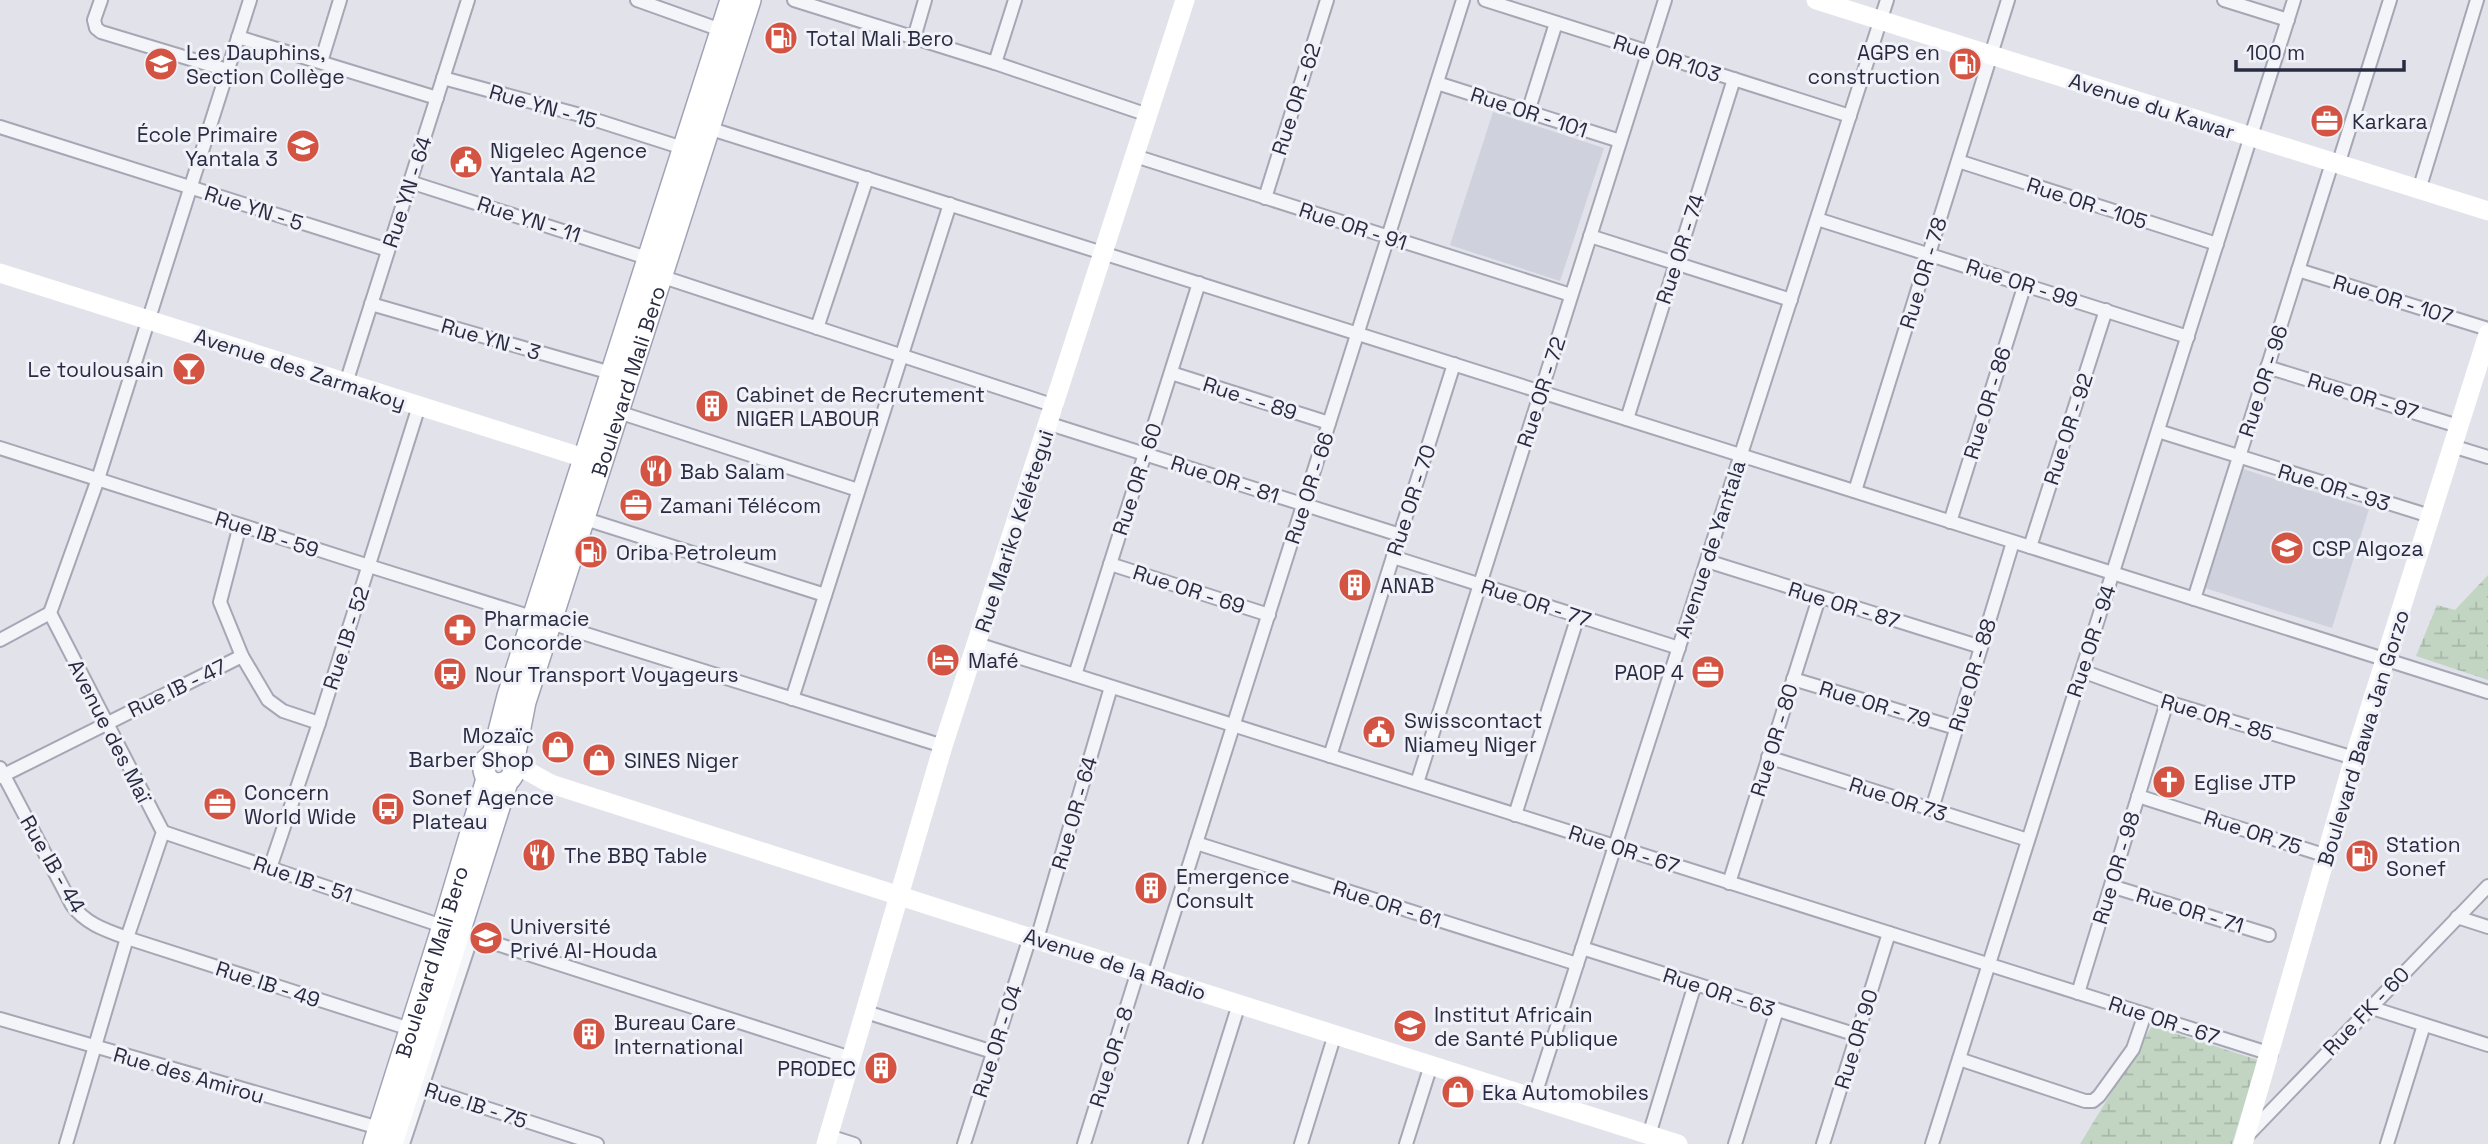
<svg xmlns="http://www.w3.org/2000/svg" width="2488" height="1144" font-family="'Space Grotesk',sans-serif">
  <defs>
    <pattern id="wetland-marsh" width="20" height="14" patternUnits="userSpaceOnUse" patternTransform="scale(1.75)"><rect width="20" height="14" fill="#c2d5c2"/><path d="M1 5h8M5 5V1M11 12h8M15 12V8" fill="none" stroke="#a7b7a8"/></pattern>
  </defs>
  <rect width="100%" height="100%" fill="#e1e2ea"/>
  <g fill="#cfd1dc">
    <polygon points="1493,112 1604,148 1560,281 1450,245"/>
    <polygon points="2243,469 2369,509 2332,628 2205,588"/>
  </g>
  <g fill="url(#wetland-marsh)">
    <polygon points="2488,575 2488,680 2416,656 2437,605 2455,610"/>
    <polygon points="2152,1026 2258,1060 2232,1144 2080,1144"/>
  </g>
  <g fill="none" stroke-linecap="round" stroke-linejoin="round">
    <defs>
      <g id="street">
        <polyline points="101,0 94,20 96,28 101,32 227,70"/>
        <polyline points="637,0 721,30"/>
        <polyline points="794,0 995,63 1148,115"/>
        <polyline points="1485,0 1850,116"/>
        <polyline points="2224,0 2288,20"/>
        <polyline points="238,37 437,98"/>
        <polyline points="914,38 925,0"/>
        <polyline points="321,62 340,0"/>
        <polyline points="995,63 1015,0"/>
        <polyline points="443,78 580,115 683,148"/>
        <polyline points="1437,83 1620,141"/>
        <polyline points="1528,112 1556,23"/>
        <polyline points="0,127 388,250"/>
        <polyline points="705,127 2488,692"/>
        <polyline points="1135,156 1571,295"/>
        <polyline points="1958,161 2217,244"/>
        <polyline points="2338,165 2390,0"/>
        <polyline points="410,182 647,258"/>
        <polyline points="2419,190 2477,0"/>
        <polyline points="1265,198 1327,0"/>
        <polyline points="1817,219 2188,337"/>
        <polyline points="1590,236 1791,300"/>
        <polyline points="2298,270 2488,329"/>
        <polyline points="657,275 1055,406"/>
        <polyline points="371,304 611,373"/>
        <polyline points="817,328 867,178"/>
        <polyline points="2267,367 2458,426"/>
        <polyline points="1171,373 1329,423"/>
        <polyline points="346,383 468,0"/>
        <polyline points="612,410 858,490"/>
        <polyline points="1627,419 1734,79"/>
        <polyline points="1050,424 1400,535"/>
        <polyline points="2158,431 2430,516"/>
        <polyline points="2452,446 2488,457"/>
        <polyline points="0,448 369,566 943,746"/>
        <polyline points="1855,491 2008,0"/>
        <polyline points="579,517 825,595"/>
        <polyline points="1950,522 2025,284"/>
        <polyline points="240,525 220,602 242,656 268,700 283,711 319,723"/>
        <polyline points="2030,547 2106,310"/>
        <polyline points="1393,557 1679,648"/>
        <polyline points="1707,561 1981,647"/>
        <polyline points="1110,564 1269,615"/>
        <polyline points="2194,599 2332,163"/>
        <polyline points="0,640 50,613"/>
        <polyline points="977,644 2271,1054"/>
        <polyline points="2082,671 2167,702 2354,758"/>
        <polyline points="1075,675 1199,283"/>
        <polyline points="1793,679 1956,728"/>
        <polyline points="792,699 950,204"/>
        <polyline points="1330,756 1454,364"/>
        <polyline points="1768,757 2028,840"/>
        <path d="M0 768 72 905C86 924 105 930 127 938L410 1029"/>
        <polyline points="0,777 242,656"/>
        <polyline points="1417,783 1665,0"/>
        <polyline points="2138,796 2327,856"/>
        <polyline points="1932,809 2013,542"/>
        <polyline points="1515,815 1578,616"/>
        <polyline points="163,832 472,936 851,1058"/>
        <polyline points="1196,843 1577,964"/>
        <polyline points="270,868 319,723 419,406"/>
        <polyline points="1729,883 1819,598"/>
        <polyline points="2111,886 2269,935"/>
        <polyline points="2457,917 2488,927"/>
        <polyline points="1037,939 1111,687"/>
        <polyline points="1582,948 1857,1035"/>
        <polyline points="1154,976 1463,0"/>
        <polyline points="2078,993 2167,702"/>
        <polyline points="2369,1007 2488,1045"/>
        <polyline points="866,1012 993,1052"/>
        <polyline points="0,1019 379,1128"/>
        <polyline points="1959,1059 2085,1101 2093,1101 2099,1096 2133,1049 2145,1014"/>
        <polyline points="415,1085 597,1144"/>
        <polyline points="1534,1098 1887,0"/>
        <polyline points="1649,1135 1695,984"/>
        <polyline points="2248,1135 2488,886"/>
        <polyline points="829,1136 854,1144"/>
        <polyline points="66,1144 127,938 163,832 50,613 98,479 250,0"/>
        <polyline points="403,1144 472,936"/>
        <polyline points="964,1144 1030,937"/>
        <polyline points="1084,1144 1138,971"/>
        <polyline points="1195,1144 1239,1004"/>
        <polyline points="1301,1144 1335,1034"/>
        <polyline points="1406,1144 1431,1065"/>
        <polyline points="1735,1144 1777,1010"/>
        <polyline points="1823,1144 1889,933"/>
        <polyline points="1932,1144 2294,0"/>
        <polyline points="2387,1144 2424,1025"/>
      </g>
      <g id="primary">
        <polyline points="493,755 508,696 731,0"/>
        <path id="s1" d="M513 763 525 702 750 0"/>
        <path id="s2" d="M374 1144 443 926 487 779"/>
        <path d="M392 1144 507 782C536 754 469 741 487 779L496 785 507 782"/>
      </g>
    </defs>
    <use href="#street" stroke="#a6a7b5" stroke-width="16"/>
    <use href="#primary" stroke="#a0a3b7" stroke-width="24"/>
    <use href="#street" stroke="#f4f5f8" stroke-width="12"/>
    <g stroke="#fff" stroke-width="19">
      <polyline points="1816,0 2488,211"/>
      <polyline points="0,273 600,463"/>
      <path d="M513 763 551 784C926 906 1303 1023 1678 1144"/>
      <polyline points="826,1144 943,746 1185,0"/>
      <polyline points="2243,1144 2354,758 2488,334"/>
    </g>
    <use href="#primary" stroke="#fff" stroke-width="21"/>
  </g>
  <defs>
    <symbol id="fuel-disc" viewBox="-11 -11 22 22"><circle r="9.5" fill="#d35443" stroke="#f1f2f8"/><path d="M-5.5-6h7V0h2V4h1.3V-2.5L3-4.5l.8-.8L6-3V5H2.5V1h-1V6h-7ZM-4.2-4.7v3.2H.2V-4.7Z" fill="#fff"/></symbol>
    <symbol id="school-disc" viewBox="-11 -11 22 22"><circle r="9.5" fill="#d35443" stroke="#f1f2f8"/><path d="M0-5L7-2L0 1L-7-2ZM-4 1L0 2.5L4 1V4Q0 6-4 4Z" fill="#fff"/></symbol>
    <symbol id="office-disc" viewBox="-11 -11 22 22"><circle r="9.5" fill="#d35443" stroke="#f1f2f8"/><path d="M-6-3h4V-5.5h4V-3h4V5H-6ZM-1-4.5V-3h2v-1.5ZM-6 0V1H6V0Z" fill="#fff"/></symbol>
    <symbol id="civic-disc" viewBox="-11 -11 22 22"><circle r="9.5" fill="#d35443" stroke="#f1f2f8"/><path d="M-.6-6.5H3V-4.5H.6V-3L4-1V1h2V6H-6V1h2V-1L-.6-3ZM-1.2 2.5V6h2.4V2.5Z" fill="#fff"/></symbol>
    <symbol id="bar-disc" viewBox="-11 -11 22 22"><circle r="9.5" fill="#d35443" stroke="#f1f2f8"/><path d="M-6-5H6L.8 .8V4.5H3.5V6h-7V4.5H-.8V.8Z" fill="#fff"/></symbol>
    <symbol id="building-disc" viewBox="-11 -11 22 22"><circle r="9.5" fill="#d35443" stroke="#f1f2f8"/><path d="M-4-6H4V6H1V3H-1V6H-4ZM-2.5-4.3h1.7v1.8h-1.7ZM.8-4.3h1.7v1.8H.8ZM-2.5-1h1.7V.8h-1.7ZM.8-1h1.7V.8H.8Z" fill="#fff"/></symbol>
    <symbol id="restaurant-disc" viewBox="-11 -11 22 22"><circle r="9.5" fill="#d35443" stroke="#f1f2f8"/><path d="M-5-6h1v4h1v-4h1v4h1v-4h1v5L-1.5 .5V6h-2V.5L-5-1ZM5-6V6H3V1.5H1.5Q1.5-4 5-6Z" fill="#fff"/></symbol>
    <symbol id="pharmacy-disc" viewBox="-11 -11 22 22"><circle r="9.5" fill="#d35443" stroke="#f1f2f8"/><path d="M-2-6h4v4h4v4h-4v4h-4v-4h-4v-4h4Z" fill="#fff"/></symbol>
    <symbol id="hotel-disc" viewBox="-11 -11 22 22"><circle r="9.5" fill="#d35443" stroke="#f1f2f8"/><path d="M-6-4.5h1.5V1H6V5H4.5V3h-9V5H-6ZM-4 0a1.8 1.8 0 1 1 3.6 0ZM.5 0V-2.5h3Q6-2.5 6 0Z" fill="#fff"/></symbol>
    <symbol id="bus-disc" viewBox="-11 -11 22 22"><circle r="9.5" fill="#d35443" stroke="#f1f2f8"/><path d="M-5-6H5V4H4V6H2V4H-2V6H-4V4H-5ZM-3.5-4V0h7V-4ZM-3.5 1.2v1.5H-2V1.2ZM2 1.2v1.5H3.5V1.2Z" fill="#fff"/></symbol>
    <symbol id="shop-disc" viewBox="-11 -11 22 22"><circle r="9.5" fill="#d35443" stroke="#f1f2f8"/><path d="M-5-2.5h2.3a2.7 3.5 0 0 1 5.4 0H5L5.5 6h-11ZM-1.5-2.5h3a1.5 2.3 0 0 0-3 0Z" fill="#fff"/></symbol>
    <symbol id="church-disc" viewBox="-11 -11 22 22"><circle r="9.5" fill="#d35443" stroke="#f1f2f8"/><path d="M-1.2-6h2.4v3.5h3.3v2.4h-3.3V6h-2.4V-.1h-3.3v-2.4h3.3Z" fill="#fff"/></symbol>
    <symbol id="university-disc" viewBox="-11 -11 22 22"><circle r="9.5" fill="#d35443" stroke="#f1f2f8"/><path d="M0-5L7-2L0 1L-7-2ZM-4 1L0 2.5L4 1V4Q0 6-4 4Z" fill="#fff"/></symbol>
  </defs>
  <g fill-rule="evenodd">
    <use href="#fuel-disc" x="762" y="19" width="38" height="38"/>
    <use href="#school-disc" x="142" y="45" width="38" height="38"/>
    <use href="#fuel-disc" x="1946" y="45" width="38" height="38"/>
    <use href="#office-disc" x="2308" y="102" width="38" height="38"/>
    <use href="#school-disc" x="284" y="127" width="38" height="38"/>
    <use href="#civic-disc" x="447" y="143" width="38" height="38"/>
    <use href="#bar-disc" x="170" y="350" width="38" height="38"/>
    <use href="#building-disc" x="693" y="387" width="38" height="38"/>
    <use href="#restaurant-disc" x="637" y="452" width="38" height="38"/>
    <use href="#office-disc" x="617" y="486" width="38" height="38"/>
    <use href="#school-disc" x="2268" y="529" width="38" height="38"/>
    <use href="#fuel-disc" x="572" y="533" width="38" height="38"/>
    <use href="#building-disc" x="1336" y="566" width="38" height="38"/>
    <use href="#pharmacy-disc" x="441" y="611" width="38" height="38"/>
    <use href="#hotel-disc" x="924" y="641" width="38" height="38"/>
    <use href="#office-disc" x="1689" y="653" width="38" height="38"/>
    <use href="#bus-disc" x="431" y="655" width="38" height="38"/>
    <use href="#civic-disc" x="1360" y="713" width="38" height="38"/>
    <use href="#shop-disc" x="539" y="728" width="38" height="38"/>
    <use href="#shop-disc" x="580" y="741" width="38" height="38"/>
    <use href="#church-disc" x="2150" y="763" width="38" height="38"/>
    <use href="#office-disc" x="201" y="785" width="38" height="38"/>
    <use href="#bus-disc" x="369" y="790" width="38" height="38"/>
    <use href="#restaurant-disc" x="520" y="836" width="38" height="38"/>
    <use href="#fuel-disc" x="2343" y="837" width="38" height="38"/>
    <use href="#building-disc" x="1132" y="869" width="38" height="38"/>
    <use href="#university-disc" x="467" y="919" width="38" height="38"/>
    <use href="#university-disc" x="1391" y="1007" width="38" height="38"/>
    <use href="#building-disc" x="570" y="1015" width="38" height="38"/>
    <use href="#building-disc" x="862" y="1049" width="38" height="38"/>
    <use href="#shop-disc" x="1439" y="1073" width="38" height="38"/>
  </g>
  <g text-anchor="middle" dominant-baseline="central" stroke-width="6" stroke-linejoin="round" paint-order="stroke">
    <g font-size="21" fill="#292b43" stroke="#f1f2f8" text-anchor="start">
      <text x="806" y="38">Total Mali Bero</text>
      <text x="186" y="52">Les Dauphins,<tspan x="186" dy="24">Section Collège</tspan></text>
      <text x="1940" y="52" text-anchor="end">AGPS en<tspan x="1940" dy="24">construction</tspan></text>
      <text x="2352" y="121">Karkara</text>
      <text x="278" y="134" text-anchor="end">École Primaire<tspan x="278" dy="24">Yantala 3</tspan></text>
      <text x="490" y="150">Nigelec Agence<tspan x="490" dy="24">Yantala A2</tspan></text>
      <text x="164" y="369" text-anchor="end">Le toulousain</text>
      <text x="736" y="394">Cabinet de Recrutement<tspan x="736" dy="24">NIGER LABOUR</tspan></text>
      <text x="680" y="471">Bab Salam</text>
      <text x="660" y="505">Zamani Télécom</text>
      <text x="2312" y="548">CSP Algoza</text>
      <text x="616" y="552">Oriba Petroleum</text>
      <text x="1380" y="585">ANAB</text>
      <text x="484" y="618">Pharmacie<tspan x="484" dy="24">Concorde</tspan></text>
      <text x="968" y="660">Mafé</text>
      <text x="1684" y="672" text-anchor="end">PAOP 4</text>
      <text x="475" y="674">Nour Transport Voyageurs</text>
      <text x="1404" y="720">Swisscontact<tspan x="1404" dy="24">Niamey Niger</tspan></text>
      <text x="534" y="735" text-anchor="end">Mozaïc<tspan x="534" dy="24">Barber Shop</tspan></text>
      <text x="624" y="760">SINES Niger</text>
      <text x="2194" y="782">Eglise JTP</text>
      <text x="244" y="792">Concern<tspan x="244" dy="24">World Wide</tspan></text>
      <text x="412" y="797">Sonef Agence<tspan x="412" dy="24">Plateau</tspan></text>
      <text x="2386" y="844">Station<tspan x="2386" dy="24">Sonef</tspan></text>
      <text x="564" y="855">The BBQ Table</text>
      <text x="1176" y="876">Emergence<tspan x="1176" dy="24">Consult</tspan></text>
      <text x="510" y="926">Université<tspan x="510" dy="24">Privé Al-Houda</tspan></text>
      <text x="1434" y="1014">Institut Africain<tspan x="1434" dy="24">de Santé Publique</tspan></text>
      <text x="614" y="1022">Bureau Care<tspan x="614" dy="24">International</tspan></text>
      <text x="856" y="1068" text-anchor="end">PRODEC</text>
      <text x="1482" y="1092">Eka Automobiles</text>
    </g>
    <g font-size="21" fill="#292b43" stroke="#f1f2f8">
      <text transform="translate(1667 58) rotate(18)">Rue OR 103</text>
      <text transform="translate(1296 99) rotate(-72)">Rue OR - 62</text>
      <text transform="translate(543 106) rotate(16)">Rue YN - 15</text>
      <text transform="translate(2152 106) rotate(18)">Avenue du Kawar</text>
      <text transform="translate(1529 112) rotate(18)">Rue OR - 101</text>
      <text transform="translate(407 192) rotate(-72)">Rue YN - 64</text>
      <text transform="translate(2087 203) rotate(18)">Rue OR - 105</text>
      <text transform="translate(254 208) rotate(18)">Rue YN - 5</text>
      <text transform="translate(529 219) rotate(18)">Rue YN - 11</text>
      <text transform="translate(1353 226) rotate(18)">Rue OR - 91</text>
      <text transform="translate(1680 249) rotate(-72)">Rue OR - 74</text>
      <text transform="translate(1923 273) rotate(-73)">Rue OR - 78</text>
      <text transform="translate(2022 283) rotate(18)">Rue OR - 99</text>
      <text transform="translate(2393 299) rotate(17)">Rue OR - 107</text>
      <text transform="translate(491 339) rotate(16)">Rue YN - 3</text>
      <text transform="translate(300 369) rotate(18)">Avenue des Zarmakoy</text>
      <text stroke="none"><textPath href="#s1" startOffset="399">Boulevard Mali Bero</textPath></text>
      <text transform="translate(2263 381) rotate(-72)">Rue OR - 96</text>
      <text transform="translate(1541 392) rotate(-72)">Rue OR - 72</text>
      <text transform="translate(2363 396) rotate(17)">Rue OR - 97</text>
      <text transform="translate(1250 398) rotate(18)">Rue - - 89</text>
      <text transform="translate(1987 403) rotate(-73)">Rue OR - 86</text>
      <text transform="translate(2068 429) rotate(-72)">Rue OR - 92</text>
      <text transform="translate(1137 479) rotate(-72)">Rue OR - 60</text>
      <text transform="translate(1225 479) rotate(18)">Rue OR - 81</text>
      <text transform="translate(2334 487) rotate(17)">Rue OR - 93</text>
      <text transform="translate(1309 488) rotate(-72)">Rue OR - 66</text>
      <text transform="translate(1411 500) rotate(-72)">Rue OR - 70</text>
      <text transform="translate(1014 531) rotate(-72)">Rue Mariko Kélétegui</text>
      <text transform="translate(267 534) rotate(18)">Rue IB - 59</text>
      <text transform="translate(1710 549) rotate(-72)">Avenue de Yantala</text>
      <text transform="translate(1189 589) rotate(18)">Rue OR - 69</text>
      <text transform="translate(1536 603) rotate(18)">Rue OR - 77</text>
      <text transform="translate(1844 605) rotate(17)">Rue OR - 87</text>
      <text transform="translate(346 638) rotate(-72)">Rue IB - 52</text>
      <text transform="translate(2091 641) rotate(-72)">Rue OR - 94</text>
      <text transform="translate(1972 675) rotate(-73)">Rue OR - 88</text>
      <text transform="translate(177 688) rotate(-26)">Rue IB - 47</text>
      <text transform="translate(1875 704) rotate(17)">Rue OR - 79</text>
      <text transform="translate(2217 717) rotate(17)">Rue OR - 85</text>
      <text transform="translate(110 731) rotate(63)">Avenue des Maï</text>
      <text transform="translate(2363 738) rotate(-73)">Boulevard Bawa Jan Gorzo</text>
      <text transform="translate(1774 740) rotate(-73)">Rue OR - 80</text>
      <text transform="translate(1898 799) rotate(18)">Rue OR 73</text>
      <text transform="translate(1074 813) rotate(-74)">Rue OR - 64</text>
      <text transform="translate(2253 832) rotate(18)">Rue OR 75</text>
      <text transform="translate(1624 849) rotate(18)">Rue OR - 67</text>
      <text transform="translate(53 864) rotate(60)">Rue IB - 44</text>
      <text transform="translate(2116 868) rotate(-73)">Rue OR - 98</text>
      <text transform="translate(303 879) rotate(19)">Rue IB - 51</text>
      <text transform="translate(1387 904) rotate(18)">Rue OR - 61</text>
      <text transform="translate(2190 910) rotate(17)">Rue OR - 71</text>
      <text stroke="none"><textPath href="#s2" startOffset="191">Boulevard Mali Bero</textPath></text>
      <text transform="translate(1115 964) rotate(18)">Avenue de la Radio</text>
      <text transform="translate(268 984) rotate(18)">Rue IB - 49</text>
      <text transform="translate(1719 992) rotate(18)">Rue OR - 63</text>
      <text transform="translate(2366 1011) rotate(-46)">Rue FK - 60</text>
      <text transform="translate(2164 1020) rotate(18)">Rue OR - 67</text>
      <text transform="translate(1856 1039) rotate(-73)">Rue OR 90</text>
      <text transform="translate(997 1041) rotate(-72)">Rue OR - 04</text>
      <text transform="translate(1111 1057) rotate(-73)">Rue OR - 8</text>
      <text transform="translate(189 1075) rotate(16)">Rue des Amirou</text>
      <text transform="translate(476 1105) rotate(18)">Rue IB - 75</text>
    </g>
  </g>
  <path d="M2236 60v10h168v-10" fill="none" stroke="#292b43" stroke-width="3.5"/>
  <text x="2246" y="60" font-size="21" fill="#292b43" stroke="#f1f2f8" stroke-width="5" paint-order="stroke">100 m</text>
</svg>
